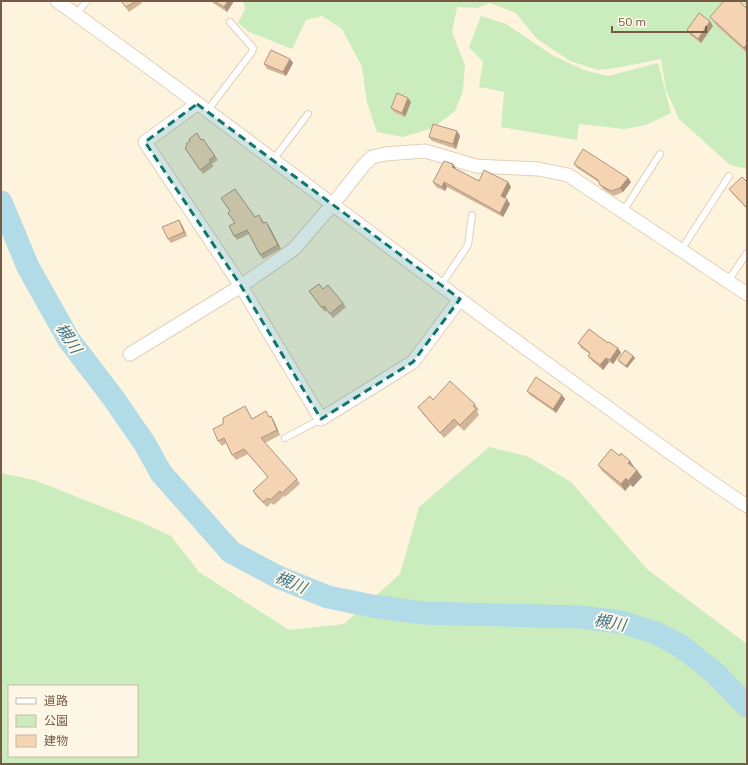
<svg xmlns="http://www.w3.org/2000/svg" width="748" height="765" font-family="Mulish,'Noto Sans JP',sans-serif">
  <rect width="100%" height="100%" fill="#fef4de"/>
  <g fill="#cbecbc" fill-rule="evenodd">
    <polygon points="243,1 747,1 747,169 730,165 679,119 666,90 661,59 616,68 598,70 570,61 536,38 516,13 490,3 477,8 457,7 452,32 465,65 463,91 455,111 433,128 403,137 377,132 367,102 362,67 342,29 322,16 306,20 292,49 249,32 238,23 245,9"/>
    <polygon points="481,16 506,24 552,55 584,70 608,76 658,63 671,113 646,125 624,129 579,124 577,140 501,127 504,92 479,87 483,62 469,47"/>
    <path d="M489 447 527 456 571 482 648 570 747 644V764H1V473L34 480 141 522 171 536 199 572 289 630 344 624 400 574 419 507ZM9 686H137V756H9Z"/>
  </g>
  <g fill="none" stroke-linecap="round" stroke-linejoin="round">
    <polyline stroke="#b2dbe8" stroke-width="23" points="1,202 28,267 69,340 114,399 145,444 161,473 231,552 278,577 328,597 372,606 424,613 580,617 620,622 654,632 681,646 715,673 747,706"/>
    <defs>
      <g id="service">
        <polyline points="76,14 87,1"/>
        <polyline points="207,111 252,52 253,48 230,22"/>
        <polyline points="273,160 308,114"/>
        <polyline points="622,213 660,154"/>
        <polyline points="681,250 729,176"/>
        <polyline points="728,281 747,253"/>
        <polyline points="441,285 468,245 472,215"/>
        <polyline points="285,438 321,419"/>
      </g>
      <g id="minor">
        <path d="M57 1C237 129 410 266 589 394 642 432 693 471 747 506"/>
        <polyline points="197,104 145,142 241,286 321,419 413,362 460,299"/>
        <polyline points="130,354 241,286 294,249 333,204 363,166 372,157 385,154 425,151 476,166 538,169 568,175 747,294"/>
      </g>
    </defs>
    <use href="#service" stroke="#e2d0ba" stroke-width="8"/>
    <use href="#minor" stroke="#e2d0ba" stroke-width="15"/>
    <use href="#service" stroke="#fff" stroke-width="6"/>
    <use href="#minor" stroke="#fff" stroke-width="13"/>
  </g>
  <g fill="#d3b69a">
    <polygon points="121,1 140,1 142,3 129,12"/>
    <polygon points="210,1 234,1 227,12"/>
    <polygon points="747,9 747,53 716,25 710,17"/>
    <polygon points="713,26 701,43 690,35 687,30"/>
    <polygon points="290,59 293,63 286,76 267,69 264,64"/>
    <polygon points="408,98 411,102 405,117 394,112 391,108"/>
    <polygon points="457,131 460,136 456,149 432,141 429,137"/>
    <polygon points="203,139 218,160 212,164 214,166 203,174 185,148"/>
    <polygon points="453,164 456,169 479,181 508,182 511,187 505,198 510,204 503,217 447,187 445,191 436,187 433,182"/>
    <polygon points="574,164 628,178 631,182 623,192 614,196 603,189 600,183 577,168"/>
    <polygon points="747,182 747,209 732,193 729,189"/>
    <polygon points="255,217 262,219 264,223 269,226 281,249 263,259 260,255 249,234 237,240 234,236"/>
    <polygon points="182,225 187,236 171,243 168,239"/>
    <polygon points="323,289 343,303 346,307 333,318 327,310 325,312 309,291"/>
    <polygon points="578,343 608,343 618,348 621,353 613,364 609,362 603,370 591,360 588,356 590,354 581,348"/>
    <polygon points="633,356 635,358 627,368 619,362 618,360"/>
    <polygon points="527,391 562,395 565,399 556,413 530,395"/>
    <polygon points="433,400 475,404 479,410 477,411 479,415 464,431 458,425 444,438 422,413 418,407"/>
    <polygon points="245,406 252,419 269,417 271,416 274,421 280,435 265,443 297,479 300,484 285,497 284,496 274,505 271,503 267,507 256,496 253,491 268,477 248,454 236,460 232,455 226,443 222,446 218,441 223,424"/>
    <polygon points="620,456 630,461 634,467 634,468 642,477 633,487 630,485 625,491 602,471 598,465"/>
  </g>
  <g fill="#ac947d">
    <polygon points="228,1 234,1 227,12 224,7"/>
    <polygon points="710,21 713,26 701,43 698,39"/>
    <polygon points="746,45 747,46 747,52 744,48"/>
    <polygon points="290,59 293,63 286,76 283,72"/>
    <polygon points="408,98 411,102 405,117 402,113"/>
    <polygon points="457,131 460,136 456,149 453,144"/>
    <polygon points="453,164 456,168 455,171 452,167"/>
    <polygon points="628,178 631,182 623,192 620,188"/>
    <polygon points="444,182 447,187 445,191 442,187"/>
    <polygon points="508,182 511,187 504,200 501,196"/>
    <polygon points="507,199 510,204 503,217 500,213"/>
    <polygon points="179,220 182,225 187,236 184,232"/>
    <polygon points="266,222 269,226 281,249 278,245"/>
    <polygon points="618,348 621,353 613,364 610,360"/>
    <polygon points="633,356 635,358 627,368 626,366"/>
    <polygon points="606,358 609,362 603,370 600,365"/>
    <polygon points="562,395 565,399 556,413 553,409"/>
    <polygon points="271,416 274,421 280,435 277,430"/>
    <polygon points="630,461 634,467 633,469 628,463"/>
    <polygon points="637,470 642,477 633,487 628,481"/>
    <polygon points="626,478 630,485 625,491 621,484"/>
  </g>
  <g fill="#f5d4b3" stroke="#ac947d">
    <polygon points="121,1 136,1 126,7"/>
    <polygon points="214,1 228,1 224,7"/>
    <polygon points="724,1 739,1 747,9 747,46 746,45 744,48 710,17"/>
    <polygon points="699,13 710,21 698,39 687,30"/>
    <polygon points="271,50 290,59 283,72 264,64"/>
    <polygon points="397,93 408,98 402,113 391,108"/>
    <polygon points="433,124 457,131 453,144 429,137"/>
    <polygon points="197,133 201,140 203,139 215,156 209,160 211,162 200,170 185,148 187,146 186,144 190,141 189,139"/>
    <polygon points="583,149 628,178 620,188 611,191 600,185 598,180 574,164"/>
    <polygon points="444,161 453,164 452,167 479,181 484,170 508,182 501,196 507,199 500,213 444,182 442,187 433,182"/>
    <polygon points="742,177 747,182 747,208 729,189"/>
    <polygon points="235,189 255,217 259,215 263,223 266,222 278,245 260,255 247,230 234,236 229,226 235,223 228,213 230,211 221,198"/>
    <polygon points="179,220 184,232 168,239 162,227"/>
    <polygon points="319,284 323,289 328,285 343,303 330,314 324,306 322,308 309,291"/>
    <polygon points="589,329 608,343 609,342 618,348 610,360 606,358 600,365 588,356 590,353 578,343"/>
    <polygon points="625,350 633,356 626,366 618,360"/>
    <polygon points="536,377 562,395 553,409 527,391"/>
    <polygon points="450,381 475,404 473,406 476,409 460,425 454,419 440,433 418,407 430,396 433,400"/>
    <polygon points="245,406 252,419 266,411 269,417 271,416 277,430 261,438 297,479 282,493 280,491 270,500 268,498 263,502 253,491 268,477 244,449 232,455 224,438 218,441 213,429 223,424 223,418"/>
    <polygon points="611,449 620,456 621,453 630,461 628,463 637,470 628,481 626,478 621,484 598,465"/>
  </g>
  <path fill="#0f766e" fill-opacity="0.2" stroke="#0f766e" stroke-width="3" stroke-dasharray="8 5" stroke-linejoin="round" d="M197 104 460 299 413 362 321 419 241 286 145 142Z"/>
  <g text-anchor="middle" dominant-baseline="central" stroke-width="4" stroke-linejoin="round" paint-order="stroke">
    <g font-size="16" font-style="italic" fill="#3d778b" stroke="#fff7e6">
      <text transform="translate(69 338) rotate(57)">槻川</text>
      <text transform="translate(291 582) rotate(23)">槻川</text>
      <text transform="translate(610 622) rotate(10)">槻川</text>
    </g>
  </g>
  <rect width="748" height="765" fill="none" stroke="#755a45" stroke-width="4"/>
  <rect x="8" y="685" width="130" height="72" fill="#fff7e6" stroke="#c8b8a6"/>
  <rect x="16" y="698" width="20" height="6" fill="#ffffff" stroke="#c8b8a6"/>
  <text x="44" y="705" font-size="12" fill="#755a45">道路</text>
  <rect x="16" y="715" width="20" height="12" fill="#cbecbc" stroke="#c8b8a6"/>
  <text x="44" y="725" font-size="12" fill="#755a45">公園</text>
  <rect x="16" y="735" width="20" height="12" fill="#f5d4b3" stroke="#c8b8a6"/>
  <text x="44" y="745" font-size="12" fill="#755a45">建物</text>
  <path d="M612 26v6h94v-6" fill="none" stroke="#755a45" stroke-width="2"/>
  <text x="618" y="26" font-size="12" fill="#755a45" stroke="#fff7e6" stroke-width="3" paint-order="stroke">50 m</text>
</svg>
